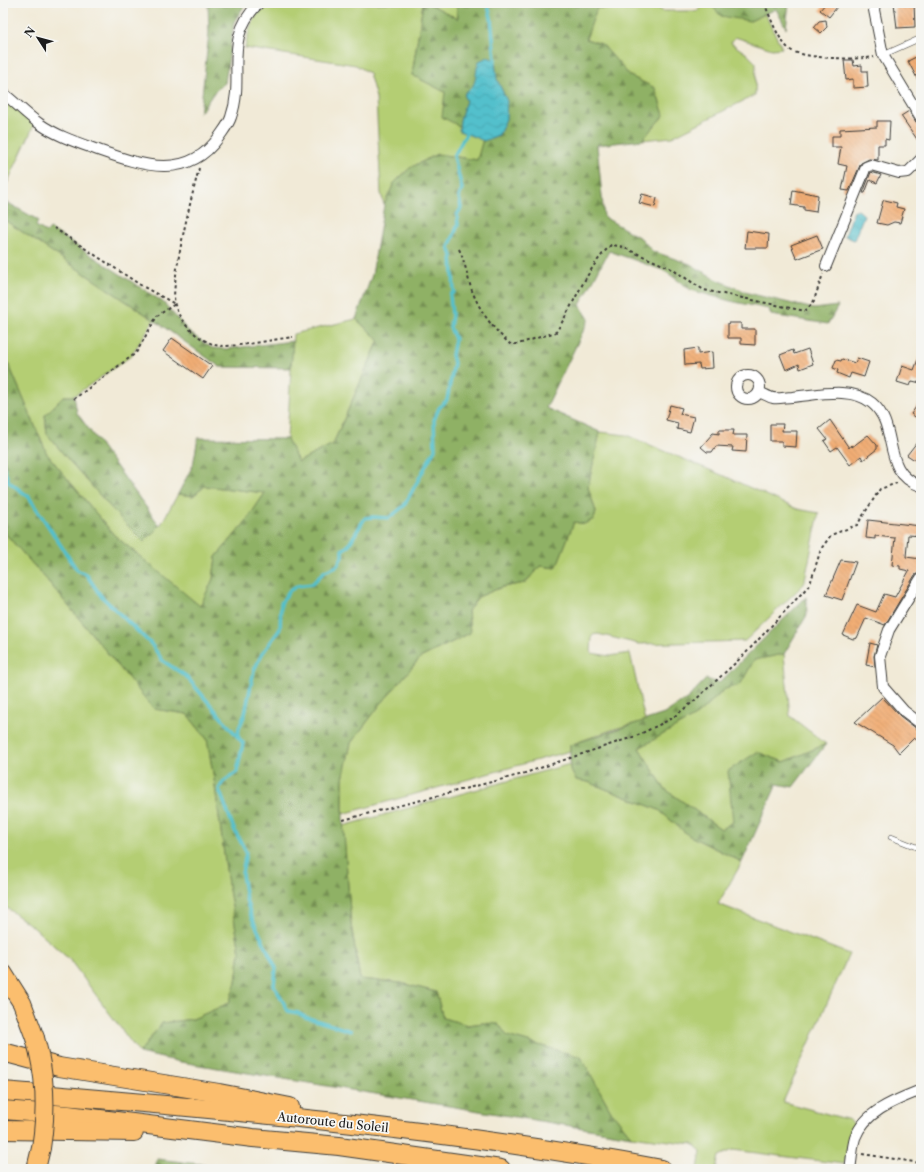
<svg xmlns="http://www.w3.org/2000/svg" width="924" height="1172" font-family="'Libre Caslon Text',serif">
  <defs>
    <pattern id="forest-firs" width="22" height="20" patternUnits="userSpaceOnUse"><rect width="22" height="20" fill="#8fb165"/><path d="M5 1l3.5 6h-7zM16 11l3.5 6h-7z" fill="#748f52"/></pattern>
    <pattern id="water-waves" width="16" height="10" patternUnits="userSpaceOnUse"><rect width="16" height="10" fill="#53c0cc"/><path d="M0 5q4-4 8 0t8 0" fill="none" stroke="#48a4af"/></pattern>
    <pattern id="building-back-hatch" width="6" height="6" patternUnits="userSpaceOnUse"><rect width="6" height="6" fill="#f1ad74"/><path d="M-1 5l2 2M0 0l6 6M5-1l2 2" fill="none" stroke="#ce9464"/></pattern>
  </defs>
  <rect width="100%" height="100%" fill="#f6f6f2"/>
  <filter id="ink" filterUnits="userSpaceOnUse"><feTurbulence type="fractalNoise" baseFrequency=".025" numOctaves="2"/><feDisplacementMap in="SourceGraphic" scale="8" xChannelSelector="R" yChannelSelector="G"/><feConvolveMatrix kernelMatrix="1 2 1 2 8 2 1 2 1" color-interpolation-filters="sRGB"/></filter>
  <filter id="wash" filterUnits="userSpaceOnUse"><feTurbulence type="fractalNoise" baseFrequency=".012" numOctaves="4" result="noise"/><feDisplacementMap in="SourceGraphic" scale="16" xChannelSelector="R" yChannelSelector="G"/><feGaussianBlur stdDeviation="0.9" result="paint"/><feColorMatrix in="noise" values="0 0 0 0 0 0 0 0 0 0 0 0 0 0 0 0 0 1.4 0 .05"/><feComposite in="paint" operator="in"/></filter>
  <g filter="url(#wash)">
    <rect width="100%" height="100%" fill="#f1ead7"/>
    <g fill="#b4ce73" stroke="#687548">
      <path d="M270 3H423L412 75 445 92 483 139 478 160 437 154 410 168 394 183 384 205 381 193 376 98 369 73 356 65 245 48C251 23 249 20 270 3Z"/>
      <polygon points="428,3 456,3 458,19"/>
      <polygon points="634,3 653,3 662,11 693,11 699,10 700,6 696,3 712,3 712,5 750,21 765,14 782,48 772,49 735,37 731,43 747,54 756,63 755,95 672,137 642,140 664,115 655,88 630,76 602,45 586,39 596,7 633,10 637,5"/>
      <polygon points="3,98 35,123 3,192"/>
      <polygon points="3,219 154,320 131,356 74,396 64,396 45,415 47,434 66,457 121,519 144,542 160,526 178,494 193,496 205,486 265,493 244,524 216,557 213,579 200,607 114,535 47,454 3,351"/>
      <polygon points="356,319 379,340 333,444 298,462 287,439 293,334"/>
      <polygon points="600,432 626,435 729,478 797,509 819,513 804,584 745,641 639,644 598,634 592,635 591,653 610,656 630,653 645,721 614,729 570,745 570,751 343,814 343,779 351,743 380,705 420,658 470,633 468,611 478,597 502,587 525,583 540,566 556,568 574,522 584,524 594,519 596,512 588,487"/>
      <polygon points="3,531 47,580 154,709 187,714 207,739 214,779 228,884 240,952 236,982 229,1003 193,1019 162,1023 139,1053 70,960 33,927 3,905"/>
      <polygon points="784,654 790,716 826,744 784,762 757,752 733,822 721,829 665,789 639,748 697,715 725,689 740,685 754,660"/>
      <polygon points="570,764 570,769 576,780 588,782 659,810 688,835 742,862 718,904 849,954 783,1102 850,1120 855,1125 848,1143 844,1164 733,1150 719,1156 716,1169 698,1169 701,1151 693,1144 631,1136 611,1111 581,1057 506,1036 483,1023 468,1025 443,1018 436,992 401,983 360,979 351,924 343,826"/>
    </g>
    <g fill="url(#forest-firs)" stroke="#566640">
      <polygon points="208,3 246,3 234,22 225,83 215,91 200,113 209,33"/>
      <polygon points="423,3 428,3 458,19 456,3 634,3 637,5 633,10 597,8 586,39 602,44 630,76 655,88 664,115 642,140 597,145 604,217 642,239 652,251 690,264 716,279 748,293 814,309 838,306 828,324 771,315 769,309 730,301 691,290 665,271 609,251 580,305 589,319 546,408 600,432 588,487 596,512 594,519 584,524 574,522 556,568 540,566 525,583 502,587 478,597 468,611 470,633 420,658 380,705 351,743 343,779 343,820 351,924 360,979 401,983 436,992 443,1018 468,1025 483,1023 499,1024 507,1036 581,1057 611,1111 631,1136 181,1062 139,1053 162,1023 193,1019 229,1003 236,982 240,952 228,884 214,779 207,739 187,714 154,709 47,580 3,531 3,351 47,454 114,535 200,606 213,579 216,557 244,524 265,493 205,486 193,496 178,494 193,465 198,438 287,439 298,462 333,444 379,340 356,319 372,275 384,205 394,183 410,168 437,154 477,160 483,139 442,117 445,92 412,75"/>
      <polygon points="712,3 789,3 786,28 776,9 750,21 721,16 711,5"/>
      <polygon points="3,200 38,220 36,226 46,232 51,229 163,302 190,333 212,348 226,349 293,341 291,368 220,367 154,320 3,219"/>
      <polygon points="64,396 74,396 77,413 160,526 144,542 121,519 66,457 47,434 45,415"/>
      <polygon points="806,597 807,615 784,654 754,660 740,685 725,689 697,715 639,748 665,789 721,829 733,822 728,771 757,752 784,762 826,744 793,787 777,784 742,862 688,835 659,810 588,782 576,780 570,769 570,745 664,714 688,698 706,679 719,683"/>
      <polygon points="157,1159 243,1169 155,1169"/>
    </g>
    <g fill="url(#water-waves)" stroke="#386e74">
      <path d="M488 57 495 60 497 79 507 101 506 119 499 135 484 141 459 131 460 120 466 100 464 97 465 92C479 86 474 73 479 61Z"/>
      <polygon points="858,210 864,215 854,240 845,236 854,211"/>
    </g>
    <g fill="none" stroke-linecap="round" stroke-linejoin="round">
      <g stroke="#53c0cc" stroke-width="3.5">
        <polyline points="487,3 491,17 495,60 494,63"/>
        <polyline points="3,466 9,482 29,497 77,570 86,574 101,596 151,644 163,661 186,676 243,743 237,772 223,782 219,789 234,829 246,852 242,874 246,899 251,916 276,968 274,985 288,1011 298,1013 305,1017 351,1031"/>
        <polyline points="238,736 239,728 245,714 254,670 262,654 280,629 281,603 289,591 297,586 312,584 325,571 337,566 342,557 342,550 348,546 365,518 373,517 389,518 404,506 435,449 434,420 439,408 447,400 454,363 452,355 455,339 450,327 452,315 450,295 454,292 452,256 449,247 458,225 457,215 461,208 459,197 462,189 454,156 468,130"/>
      </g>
    </g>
    <g id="blocks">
      <g fill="url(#building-back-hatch)">
        <polygon points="826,3 833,3 837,7 829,17 820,10"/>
        <polygon points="894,3 914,3 915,27 897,28"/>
        <polygon points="826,20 827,27 821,33 814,27 819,21"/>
        <polygon points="918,56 921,61 921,86 908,61"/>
        <polygon points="844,60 853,60 854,66 862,65 862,71 867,71 868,87 853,88 853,79 846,80"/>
        <polygon points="909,111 916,122 921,124 921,145 901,116"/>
        <polygon points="877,121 890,121 889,140 885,139 885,145 878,145 878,160 869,159 861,163 849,191 842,190 847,166 838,164 841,147 832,147 832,136 840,136 840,129 877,127"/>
        <polygon points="871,172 881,175 877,183 870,180 865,193 863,193"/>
        <polygon points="793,190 818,195 816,212 804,210 804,207 791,205"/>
        <polygon points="642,194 657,198 655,207 639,203"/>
        <polygon points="885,200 897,203 896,207 904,209 900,223 894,222 887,225 877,223 883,201"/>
        <polygon points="747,231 769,234 768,248 745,248"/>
        <polygon points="817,235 823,249 797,259 791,245"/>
        <polygon points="728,323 741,323 741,329 755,329 755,345 741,344 741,338 728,338"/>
        <polygon points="172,338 212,366 203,379 163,351"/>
        <polygon points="698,348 698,354 712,352 713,368 700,369 699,364 685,365 684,350"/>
        <polygon points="808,349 813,364 800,369 799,364 786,370 780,355 793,350 794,354"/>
        <polygon points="920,354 921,383 912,381 910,386 897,382 902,366 914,370"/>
        <polygon points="857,358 869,362 864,377 851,373 849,378 837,373 838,370 833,368 836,360 841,361 842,359 855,363"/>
        <polygon points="921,400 921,421 911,414"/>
        <polygon points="670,405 682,408 680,414 694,417 690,432 677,429 678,423 666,420"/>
        <polygon points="830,420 849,448 851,445 852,447 868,435 877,445 877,449 863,460 861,456 850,465 837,447 831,451 824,441 827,439 819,429"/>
        <polygon points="770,424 783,424 782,431 797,431 796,447 782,446 782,441 770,441"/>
        <polygon points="719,430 734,430 733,435 747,435 746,452 732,451 733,447 716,446 712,452 707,452 701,447 713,433 719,434"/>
        <polygon points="921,437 921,464 907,455"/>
        <polygon points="868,520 921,526 921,536 908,535 906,557 921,559 921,572 915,575 885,625 866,618 857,638 853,639 843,635 857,605 876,612 884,594 895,597 909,571 900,569 900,566 892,565 895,538 875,536 875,539 866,538"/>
        <polygon points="841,560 856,562 842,600 826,595"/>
        <polygon points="870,643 877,645 874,656 875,667 866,665"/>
        <polygon points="882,697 900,716 921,732 921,743 914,738 899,753 893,745 855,722"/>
      </g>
    </g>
  </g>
  <g filter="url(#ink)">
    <use href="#blocks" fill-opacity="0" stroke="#3c3b38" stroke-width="1"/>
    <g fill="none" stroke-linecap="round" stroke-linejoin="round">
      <defs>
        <g id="lane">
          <polyline points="883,55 921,38"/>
          <polyline points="891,837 921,849"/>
        </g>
        <g id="street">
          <polyline points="875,3 874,10 883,55 921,118"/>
          <path d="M3 93C16 103 27 115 40 124 57 136 79 143 98 150 141 165 187 182 219 137 223 131 229 124 231 117 246 75 221 40 259 3"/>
          <polyline points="826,266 866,167 871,165 899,173 908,172 921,159"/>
          <circle cx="748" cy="387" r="12"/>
          <path d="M759 392C764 394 769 397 773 398 779 399 786 397 792 397 817 395 851 386 872 403 900 426 880 473 921 486"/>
          <polyline points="921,578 889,630 880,656 883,687 904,711 921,724"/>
          <path d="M850 1169C852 1159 852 1148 855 1138 865 1111 896 1100 921 1090"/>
        </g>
        <g id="highway">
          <polyline points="3,973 22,1003 35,1038"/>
          <polyline points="3,1052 59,1067 219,1093 290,1107"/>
          <path d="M3 1091C223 1109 444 1129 662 1169"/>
          <polyline points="3,1110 68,1115 253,1138 339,1146 501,1169"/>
          <polyline points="3,1130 134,1132"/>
          <polyline points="36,1169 41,1148"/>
        </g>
      </defs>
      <use href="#lane" stroke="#3c3b38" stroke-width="6"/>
      <use href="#street" stroke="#3c3b38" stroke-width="12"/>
      <use href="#highway" stroke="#3c3b38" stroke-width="20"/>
      <g stroke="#3c3b38" stroke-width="2" stroke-dasharray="3 3" stroke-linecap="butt">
        <path d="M764 3C771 18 777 38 789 49 800 59 859 60 874 57"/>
        <path d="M199 168C190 204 181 239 176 275 175 284 173 296 175 305 180 323 197 339 215 345 230 349 275 339 293 337"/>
        <polyline points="54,228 142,286 175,304 157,316 136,353 74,399"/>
        <path d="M459 249C465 262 467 275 471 288 479 310 492 328 510 344H518L556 332C575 303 586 269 611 245L620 246 670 268 704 290 805 311 813 303 823 274"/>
        <polyline points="343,820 519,775 636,736 671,719 693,702 744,655 803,592 810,584 821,549 831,535 857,525 880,489 897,483"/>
        <polyline points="862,1154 921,1163"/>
      </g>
      <use href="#lane" stroke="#fff" stroke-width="5"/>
      <use href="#street" stroke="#fff" stroke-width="10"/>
      <use href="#highway" stroke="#fbbe6e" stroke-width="18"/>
      <defs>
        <path id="highway-bridge" d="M35 1038C46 1076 47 1110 41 1148"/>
      </defs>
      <use href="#highway-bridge" stroke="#3c3b38" stroke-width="20" stroke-linecap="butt"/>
      <use href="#highway-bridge" stroke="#fbbe6e" stroke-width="18"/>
    </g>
  </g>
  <g text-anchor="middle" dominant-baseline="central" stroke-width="3.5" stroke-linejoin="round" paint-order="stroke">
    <g font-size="12" fill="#1c1c1c" stroke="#f6f6f2">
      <text transform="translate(333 1122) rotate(6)">Autoroute du Soleil</text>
    </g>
  </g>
  <rect width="924" height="1172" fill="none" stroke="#f6f6f2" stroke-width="16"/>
  <g transform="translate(38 38) rotate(306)" stroke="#f6f6f2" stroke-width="3" paint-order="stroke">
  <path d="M0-3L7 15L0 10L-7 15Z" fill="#1c1c1c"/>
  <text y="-6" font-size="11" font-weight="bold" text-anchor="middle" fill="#1c1c1c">N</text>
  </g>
</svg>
